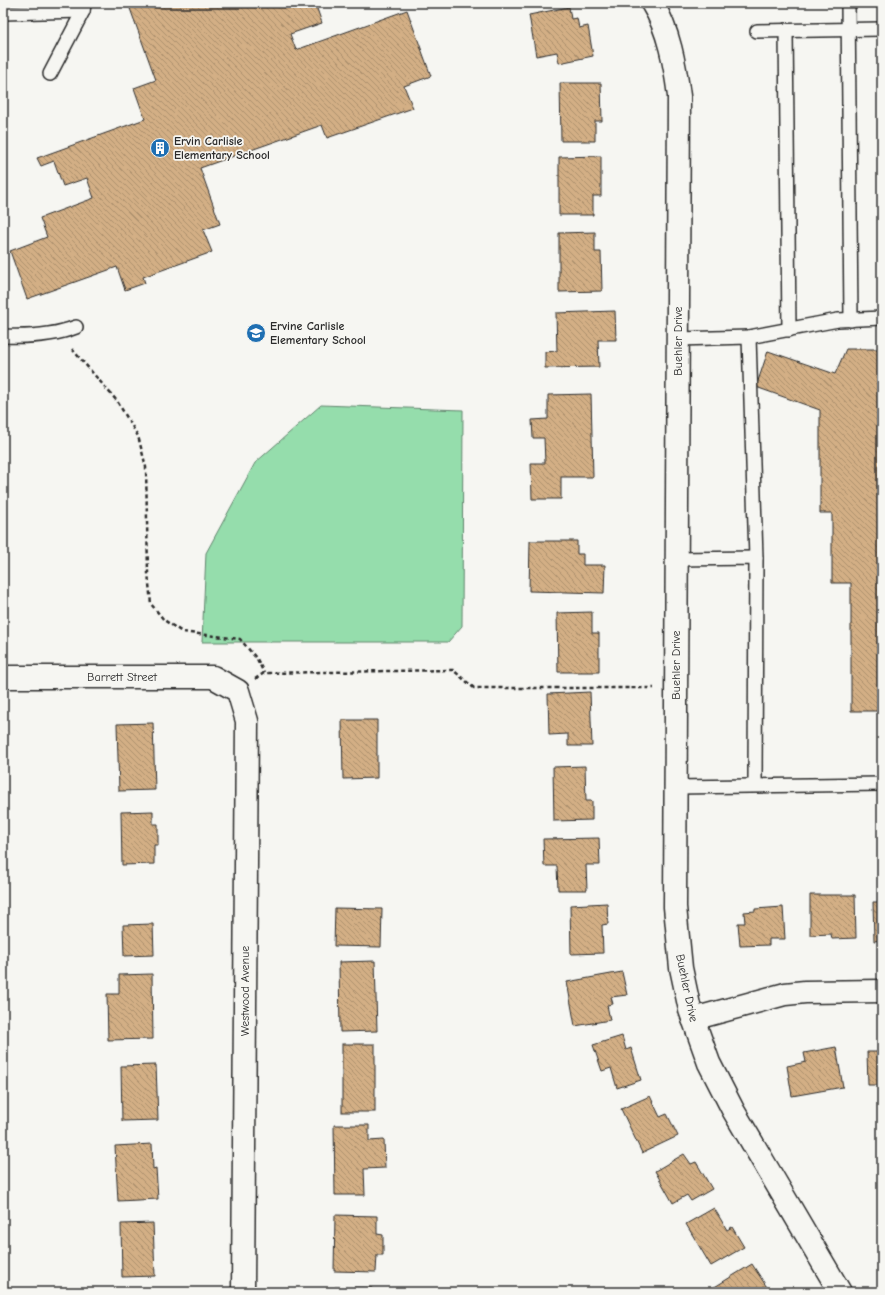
<svg xmlns="http://www.w3.org/2000/svg" width="885" height="1295" font-family="'Comic Neue',sans-serif">
  <defs>
    <pattern id="building-back-hatch" width="6" height="6" patternUnits="userSpaceOnUse"><rect width="6" height="6" fill="#d3af85"/><path d="M-1 5l2 2M0 0l6 6M5-1l2 2" fill="none" stroke="#ab8f6d"/></pattern>
  </defs>
  <rect width="100%" height="100%" fill="#f6f6f2"/>
  <filter id="ink" filterUnits="userSpaceOnUse"><feTurbulence type="fractalNoise" baseFrequency=".025" numOctaves="2"/><feDisplacementMap in="SourceGraphic" scale="8" xChannelSelector="R" yChannelSelector="G"/><feConvolveMatrix kernelMatrix="1 2 1 2 8 2 1 2 1" color-interpolation-filters="sRGB"/></filter>
  <g filter="url(#ink)">
    <polygon fill="#95ddac" stroke="#60846c" points="321,405 463,410 462,626 448,642 202,642 206,553 255,463"/>
    <g fill="url(#building-back-hatch)" stroke="#2b2b2b">
      <polygon points="128,3 315,3 322,23 290,34 296,50 407,10 431,76 404,86 413,108 327,138 322,125 200,168 220,224 203,230 212,252 143,277 145,283 125,290 117,267 27,299 10,251 47,237 40,218 94,198 87,178 63,186 54,161 41,166 37,158 145,119 134,88 156,80"/>
      <polygon points="569,7 571,19 577,18 579,28 588,26 593,56 559,63 557,52 536,56 529,15"/>
      <polygon points="560,83 601,83 602,121 595,121 595,141 561,141"/>
      <polygon points="601,156 601,196 593,196 593,215 559,215 559,157"/>
      <polygon points="595,232 595,252 601,252 602,291 559,292 559,233"/>
      <polygon points="615,311 616,340 598,340 599,367 545,368 545,352 557,351 556,313"/>
      <polygon points="846,349 882,349 882,711 851,711 851,583 832,583 832,513 820,513 820,410 756,387 768,351 835,374"/>
      <polygon points="591,394 593,477 561,477 561,499 532,499 531,463 545,463 544,438 533,438 532,420 548,419 548,395"/>
      <polygon points="530,541 577,541 577,554 583,554 583,565 605,565 604,593 529,591"/>
      <polygon points="592,612 592,633 599,633 599,672 558,672 557,613"/>
      <polygon points="590,692 592,746 568,746 568,734 549,735 548,694"/>
      <polygon points="342,720 377,720 377,778 343,779"/>
      <polygon points="153,723 155,790 119,791 117,724"/>
      <polygon points="585,766 586,801 592,801 592,820 554,821 553,767"/>
      <polygon points="153,811 153,824 158,824 158,845 154,845 154,864 122,865 121,812"/>
      <polygon points="599,838 600,865 586,865 587,890 558,890 557,866 544,866 543,839"/>
      <polygon points="810,895 855,895 856,938 832,939 831,934 810,935"/>
      <polygon points="873,902 882,902 882,940 874,941"/>
      <polygon points="607,903 608,924 602,925 603,953 571,954 570,905"/>
      <polygon points="783,907 785,939 769,939 769,945 740,946 738,923 745,923 744,912 755,911 755,909"/>
      <polygon points="335,908 382,909 381,947 334,946"/>
      <polygon points="153,924 154,955 124,956 123,925"/>
      <polygon points="375,961 377,1031 340,1032 339,962"/>
      <polygon points="622,972 627,995 611,997 613,1004 607,1005 610,1020 575,1026 567,982"/>
      <polygon points="152,974 153,1039 108,1040 107,994 119,994 119,975"/>
      <polygon points="622,1036 626,1050 631,1048 641,1080 617,1088 611,1068 602,1071 593,1045"/>
      <rect x="342" y="1044" width="33" height="68"/>
      <polygon points="836,1047 843,1087 792,1096 787,1066 806,1062 804,1053"/>
      <polygon points="867,1052 882,1052 882,1085 868,1085"/>
      <polygon points="156,1065 158,1120 122,1121 121,1066"/>
      <polygon points="650,1096 660,1117 667,1114 678,1136 642,1153 621,1109"/>
      <polygon points="334,1125 369,1125 369,1141 384,1140 385,1168 364,1169 365,1195 335,1195"/>
      <polygon points="152,1144 153,1169 156,1168 158,1199 118,1201 115,1146"/>
      <polygon points="684,1154 691,1164 696,1162 712,1189 691,1201 687,1195 673,1203 655,1171"/>
      <polygon points="714,1208 727,1230 732,1227 744,1247 711,1266 686,1224"/>
      <polygon points="335,1215 377,1216 377,1234 383,1235 383,1255 377,1255 376,1272 334,1271"/>
      <polygon points="153,1223 155,1276 122,1277 121,1224"/>
      <polygon points="752,1264 770,1292 715,1292 713,1288"/>
      <polygon points="335,1287 372,1288 372,1292 335,1292"/>
    </g>
    <g fill="none" stroke-linecap="round" stroke-linejoin="round">
      <defs>
        <g id="lane">
          <polyline points="848,3 851,320"/>
          <polyline points="3,13 83,11"/>
          <polyline points="786,30 789,330"/>
          <polyline points="757,31 882,29"/>
          <polyline points="50,74 83,11 84,5"/>
          <path d="M3 336C27 337 53 336 76 327"/>
          <polyline points="749,337 838,320 882,318"/>
          <polyline points="678,339 749,337 756,558"/>
          <polyline points="677,559 756,558 755,785"/>
          <polyline points="676,787 882,784"/>
        </g>
        <g id="street">
          <path d="M652 3C669 30 675 65 679 96L675 907 681 968 690 1010 709 1063 733 1110 840 1292"/>
          <polyline points="3,677 213,677 238,691 247,721 243,1292"/>
          <polyline points="693,1019 785,994 805,992 882,991"/>
        </g>
      </defs>
      <use href="#lane" stroke="#2b2b2b" stroke-width="16"/>
      <use href="#street" stroke="#2b2b2b" stroke-width="25"/>
      <g stroke="#2b2b2b" stroke-width="2.5" stroke-dasharray="4 3" stroke-linecap="butt">
        <polyline points="72,349 117,401 138,436 146,467 148,573 151,604 164,620 182,632 240,639 257,659 264,673"/>
        <polyline points="255,679 264,673 453,670 474,688 654,688"/>
      </g>
      <use href="#lane" stroke="#f6f6f2" stroke-width="13"/>
      <use href="#street" stroke="#f6f6f2" stroke-width="22"/>
    </g>
  </g>
  <defs>
    <symbol id="building-disc" viewBox="-11 -11 22 22"><circle r="9.5" fill="#1f6fb2" stroke="#f6f6f2"/><path d="M-4-6H4V6H1V3H-1V6H-4ZM-2.5-4.3h1.7v1.8h-1.7ZM.8-4.3h1.7v1.8H.8ZM-2.5-1h1.7V.8h-1.7ZM.8-1h1.7V.8H.8Z" fill="#fff"/></symbol>
    <symbol id="school-disc" viewBox="-11 -11 22 22"><circle r="9.5" fill="#1f6fb2" stroke="#f6f6f2"/><path d="M0-5L7-2L0 1L-7-2ZM-4 1L0 2.5L4 1V4Q0 6-4 4Z" fill="#fff"/></symbol>
  </defs>
  <g fill-rule="evenodd">
    <use href="#building-disc" x="149" y="137" width="22" height="22"/>
    <use href="#school-disc" x="245" y="322" width="22" height="22"/>
  </g>
  <g text-anchor="middle" dominant-baseline="central" stroke-width="3.5" stroke-linejoin="round" paint-order="stroke">
    <g font-size="12" font-weight="bold" fill="#2b2b2b" stroke="#f6f6f2" text-anchor="start">
      <text x="174" y="141">Ervin Carlisle<tspan x="174" dy="14">Elementary School</tspan></text>
      <text x="270" y="326">Ervine Carlisle<tspan x="270" dy="14">Elementary School</tspan></text>
    </g>
    <g font-size="12" fill="#2b2b2b" stroke="#f6f6f2">
      <text transform="translate(678 341) rotate(-90)">Buehler Drive</text>
      <text transform="translate(676 665) rotate(-90)">Buehler Drive</text>
      <text x="122" y="677">Barrett Street</text>
      <text transform="translate(687 988) rotate(78)">Buehler Drive</text>
      <text transform="translate(245 991) rotate(-90)">Westwood Avenue</text>
    </g>
  </g>
  <rect width="885" height="1295" fill="none" stroke="#f6f6f2" stroke-width="16"/>
  <rect x="8" y="8" width="869" height="1279" fill="none" stroke="#2b2b2b" stroke-width="1.5" filter="url(#ink)"/>
</svg>
